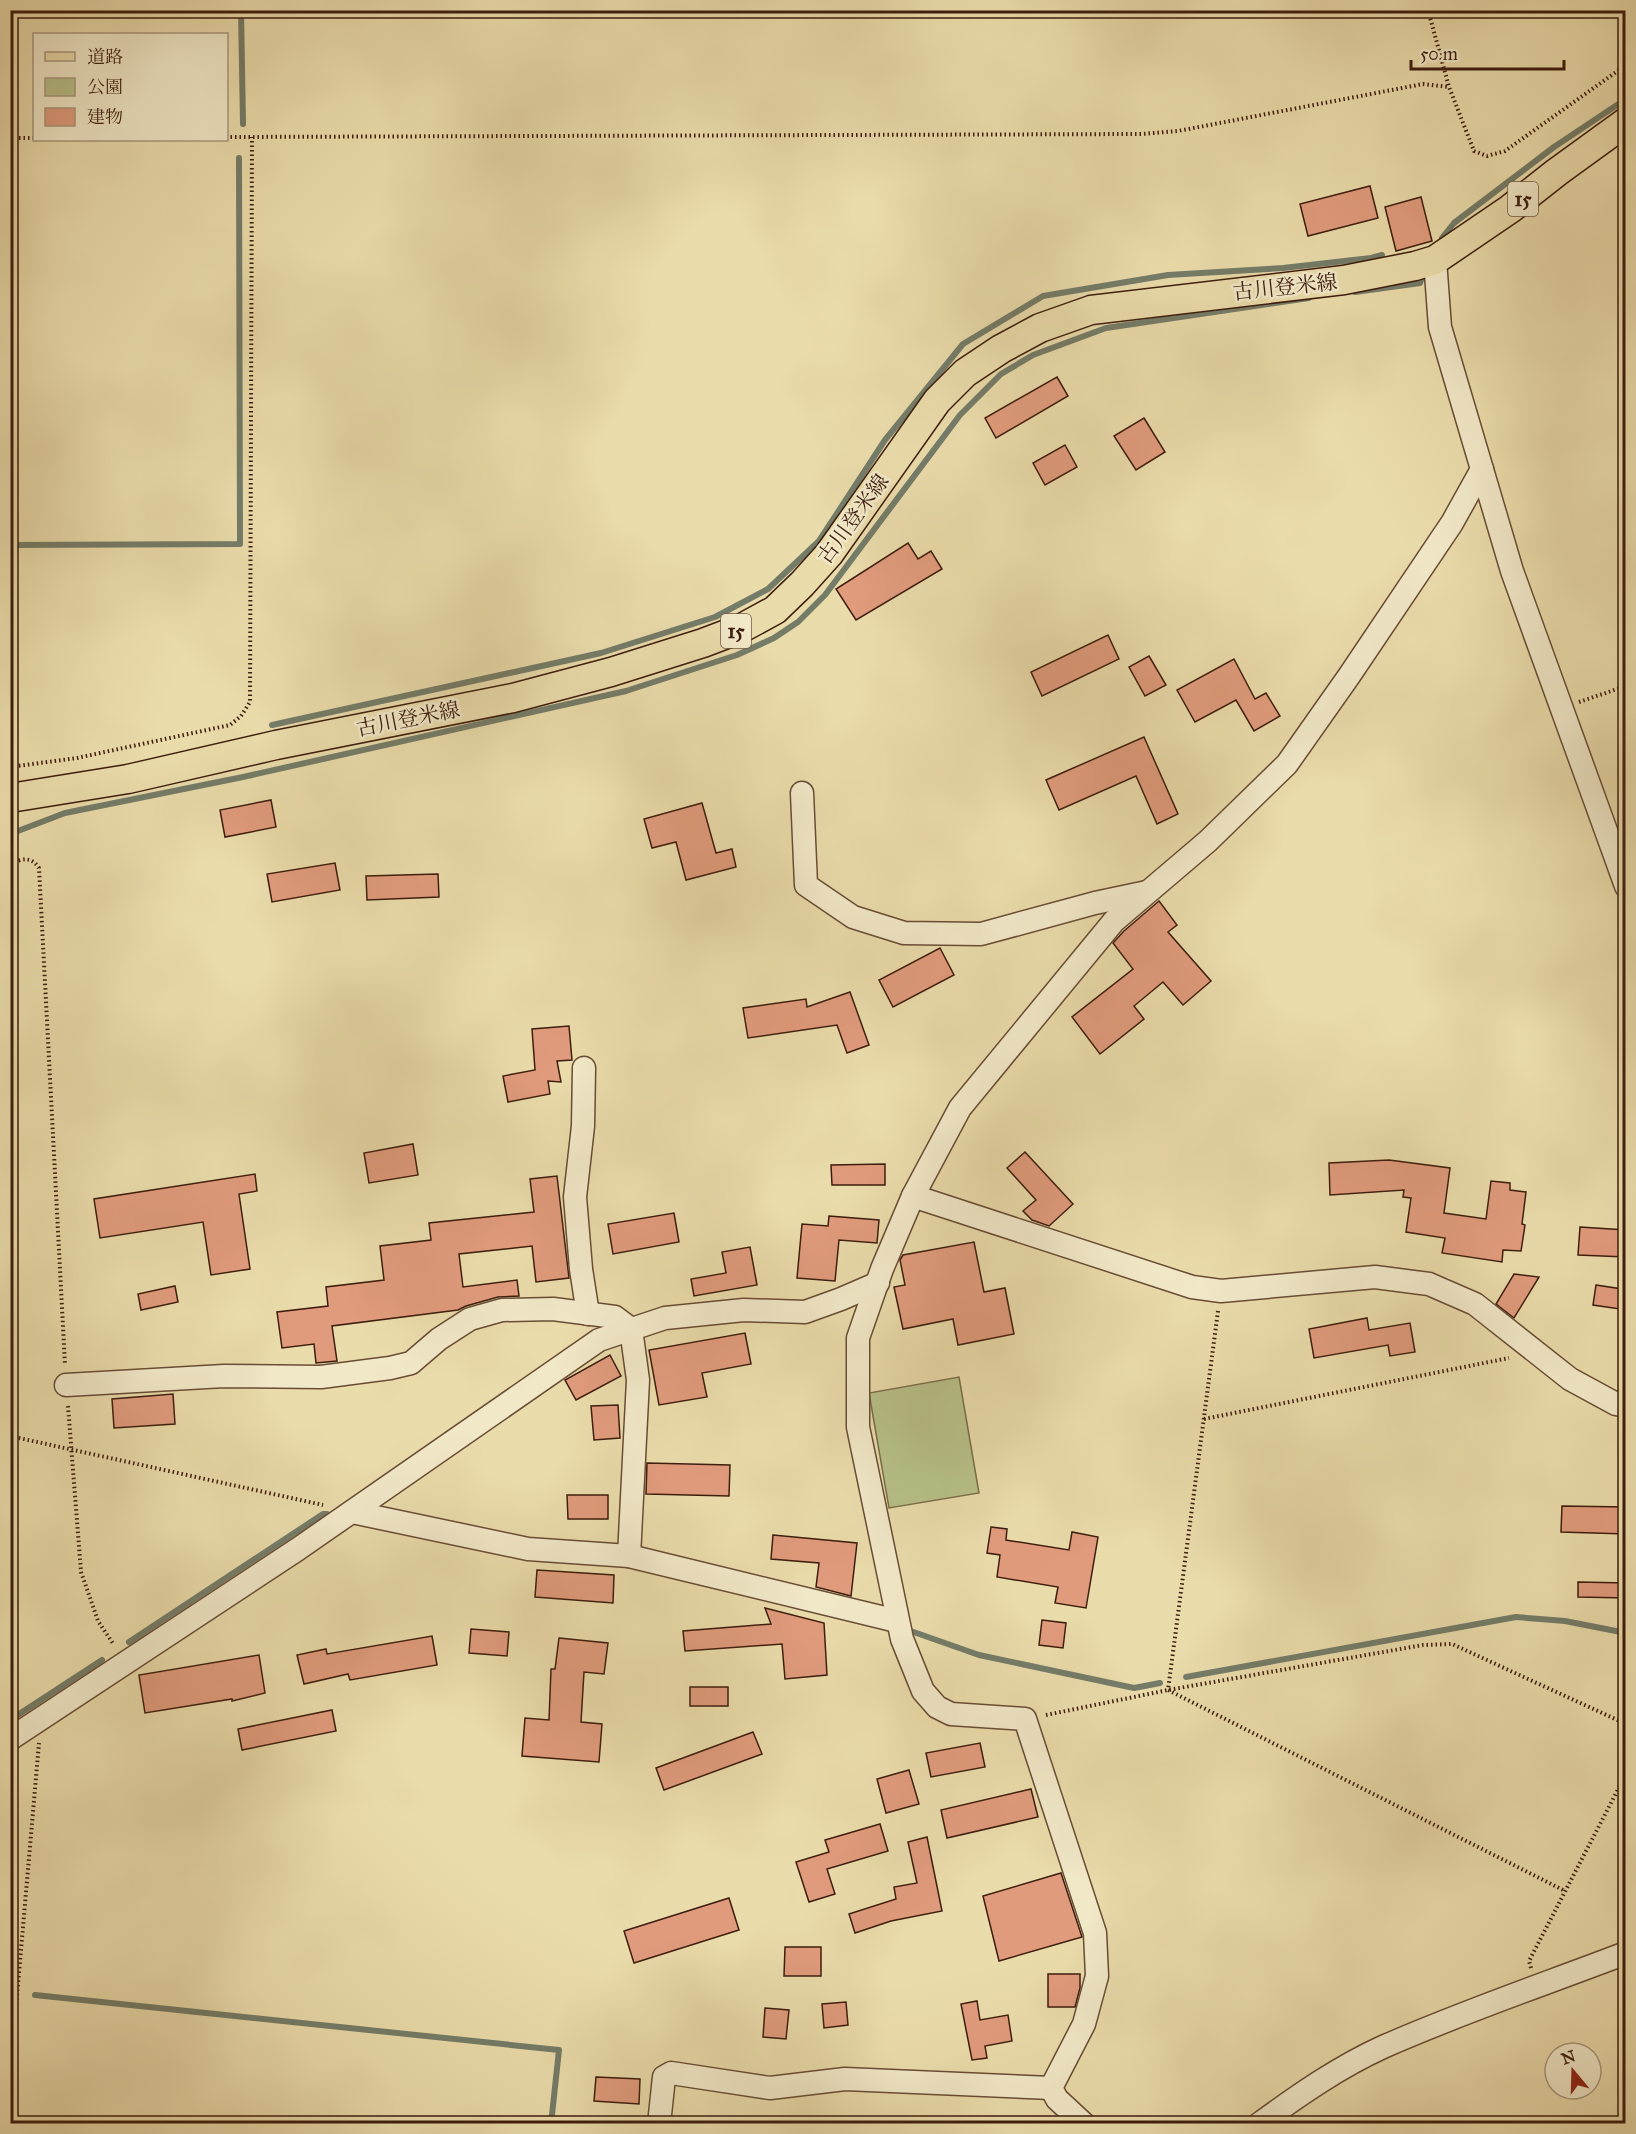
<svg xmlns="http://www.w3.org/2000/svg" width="1636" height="2134" font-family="'IM FELL Great Primer','Noto Serif JP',serif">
  <rect width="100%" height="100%" fill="#eadbaa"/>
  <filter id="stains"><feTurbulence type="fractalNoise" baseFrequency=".00333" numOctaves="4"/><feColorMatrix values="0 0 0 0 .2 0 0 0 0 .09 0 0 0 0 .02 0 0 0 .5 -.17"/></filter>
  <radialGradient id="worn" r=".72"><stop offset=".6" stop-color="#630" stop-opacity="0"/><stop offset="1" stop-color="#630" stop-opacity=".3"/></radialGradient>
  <polygon fill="#b7c088" stroke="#7a6e4a" stroke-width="1.5" points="959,1377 979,1493 889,1508 869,1393"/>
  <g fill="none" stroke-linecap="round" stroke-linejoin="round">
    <g stroke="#747c68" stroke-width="6">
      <polyline points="241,10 243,124"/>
      <polyline points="1442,238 1454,223 1554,147 1626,99"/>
      <polyline points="1355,292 1420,283 1422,277"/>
      <polyline points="10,545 240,544 239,158"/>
      <polyline points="272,725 601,653 715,617 768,589 819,541 885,440 963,344 1043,296 1168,275 1283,268 1371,258 1382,255"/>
      <polyline points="10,834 65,813 243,777 626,691 737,655 774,638 798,622 825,595 960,415 1001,374 1033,355 1106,328 1309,298"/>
      <polyline points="905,1629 979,1655 1134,1688 1160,1683"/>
      <polyline points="129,1642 323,1514 327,1514"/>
      <polyline points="1186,1677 1516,1617 1565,1621 1626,1633"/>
      <polyline points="10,1720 102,1660"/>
      <polyline points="35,1995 559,2050 551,2124"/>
    </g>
  </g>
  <g fill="#e09b7c" stroke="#3d1d0d" stroke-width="1.5">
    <polygon points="1370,186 1378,218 1308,236 1300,204"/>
    <polygon points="1421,197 1432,241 1396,251 1385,207"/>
    <polygon points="1057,377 1068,396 996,438 985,418"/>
    <polygon points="1144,418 1165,452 1136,470 1114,436"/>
    <polygon points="1065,445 1077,467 1045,485 1033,463"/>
    <polygon points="908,543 918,559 931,551 942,569 856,620 836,589"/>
    <polygon points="1108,635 1119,659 1042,696 1031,672"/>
    <polygon points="1149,656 1166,685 1145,696 1129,667"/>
    <polygon points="1234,659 1255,699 1266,693 1280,716 1254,731 1236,700 1195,722 1177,690"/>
    <polygon points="1144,737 1178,814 1157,824 1136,776 1059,810 1046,780"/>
    <polygon points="271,800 276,827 225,837 220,810"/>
    <polygon points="702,803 716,853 732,849 736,867 686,880 676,842 652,848 644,819"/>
    <polygon points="335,863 340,890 272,902 267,874"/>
    <polygon points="438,874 439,897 367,900 366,876"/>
    <polygon points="1159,901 1177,925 1168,932 1211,981 1183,1005 1163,982 1134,1006 1144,1019 1100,1054 1072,1017 1133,969 1113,943 1124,931"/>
    <polygon points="940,948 954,975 893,1007 879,980"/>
    <polygon points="850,992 869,1045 847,1053 837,1025 748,1038 743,1008 806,999 807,1007"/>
    <polygon points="569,1026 572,1060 557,1061 561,1082 548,1081 550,1094 508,1102 503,1076 535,1070 532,1029"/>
    <polygon points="413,1144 418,1175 369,1183 364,1153"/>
    <polygon points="1025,1152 1073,1204 1049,1226 1032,1220 1023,1211 1036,1200 1007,1168"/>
    <polygon points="1389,1160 1450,1168 1444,1213 1486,1219 1491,1181 1510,1183 1510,1190 1526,1192 1522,1224 1525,1225 1521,1251 1503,1250 1502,1262 1442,1253 1445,1238 1406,1232 1411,1198 1403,1197 1404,1190 1330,1195 1329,1163"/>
    <polygon points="885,1164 885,1185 832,1185 831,1165"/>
    <polygon points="255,1174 257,1191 239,1194 250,1269 211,1275 203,1222 100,1238 94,1199"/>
    <polygon points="557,1176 569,1278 536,1282 532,1246 459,1254 463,1287 517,1280 519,1296 498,1297 466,1306 458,1310 332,1326 337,1361 316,1363 314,1344 282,1348 277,1312 328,1306 326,1287 384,1280 380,1246 431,1240 429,1223 534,1212 530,1179"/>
    <polygon points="674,1213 679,1242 613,1254 608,1224"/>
    <polygon points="829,1216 879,1220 877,1243 839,1240 835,1281 797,1278 802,1224 828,1226"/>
    <polygon points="1580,1227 1626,1230 1626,1257 1578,1255"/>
    <polygon points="974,1242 984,1292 1005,1288 1014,1334 958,1345 953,1319 903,1329 894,1287 905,1285 900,1260 903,1255"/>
    <polygon points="750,1247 757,1285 694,1296 691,1279 726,1273 722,1252"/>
    <polygon points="1514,1274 1539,1277 1514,1318 1496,1304"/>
    <polygon points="1596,1285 1622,1289 1620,1309 1593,1305"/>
    <polygon points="175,1286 178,1302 141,1310 138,1294"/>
    <polygon points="1367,1318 1369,1330 1410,1323 1415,1352 1390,1356 1388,1345 1314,1358 1309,1329"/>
    <polygon points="745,1333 751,1364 702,1373 707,1397 659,1405 649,1350"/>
    <polygon points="610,1355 621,1376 576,1400 565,1380"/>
    <polygon points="173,1394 175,1424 114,1428 112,1399"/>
    <polygon points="618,1405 620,1438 594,1440 591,1406"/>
    <polygon points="647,1463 730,1465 729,1496 646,1494"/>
    <polygon points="567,1495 608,1495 608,1519 568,1519"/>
    <polygon points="1562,1506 1626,1507 1626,1534 1561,1532"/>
    <polygon points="991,1527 1007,1529 1006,1540 1069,1550 1072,1532 1098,1537 1086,1608 1055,1603 1058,1587 997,1577 1000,1555 987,1553"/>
    <polygon points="773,1535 857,1543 851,1596 816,1587 819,1563 771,1559"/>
    <polygon points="537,1570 614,1575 613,1603 535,1597"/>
    <polygon points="1578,1582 1626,1583 1626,1598 1578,1597"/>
    <polygon points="765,1608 824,1623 827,1675 785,1679 782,1644 685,1651 683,1631 771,1624"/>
    <polygon points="1042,1620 1066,1623 1063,1648 1039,1645"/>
    <polygon points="471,1629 509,1632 507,1656 469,1653"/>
    <polygon points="432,1636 437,1665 350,1680 348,1674 304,1684 297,1655 326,1649 327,1654"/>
    <polygon points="559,1638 608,1643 604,1674 584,1672 581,1722 602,1724 599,1762 522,1756 525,1718 549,1720 551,1669 555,1669"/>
    <polygon points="259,1655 265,1693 232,1701 232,1699 145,1713 139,1675"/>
    <rect x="690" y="1687" width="38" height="19"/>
    <polygon points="332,1710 336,1731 242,1750 238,1729"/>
    <polygon points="753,1732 762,1754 664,1790 656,1768"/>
    <polygon points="980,1743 985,1767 931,1777 926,1753"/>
    <polygon points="909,1770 919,1804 886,1813 877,1779"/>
    <polygon points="1031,1789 1038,1817 947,1838 941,1810"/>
    <polygon points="880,1824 888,1851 827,1869 835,1894 809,1902 796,1862 829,1852 825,1840"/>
    <polygon points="927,1837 942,1911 891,1921 855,1933 849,1914 896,1899 894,1887 917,1883 908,1842"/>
    <polygon points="1061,1873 1082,1937 999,1961 983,1896"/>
    <polygon points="729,1898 739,1930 634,1963 624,1931"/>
    <polygon points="785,1947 821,1947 821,1976 784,1976"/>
    <polygon points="1048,1974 1080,1974 1080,1988 1075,2007 1048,2007"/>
    <polygon points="977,2001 980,2020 1008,2015 1012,2041 985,2046 987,2058 972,2060 961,2004"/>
    <polygon points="846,2002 848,2025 824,2028 822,2004"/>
    <polygon points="765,2008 789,2010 786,2039 763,2037"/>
    <polygon points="596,2077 640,2079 639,2104 594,2101"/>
  </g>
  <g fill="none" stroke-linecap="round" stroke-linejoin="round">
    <defs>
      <g id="minor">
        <polyline points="1435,260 1440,327 1512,571 1626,886"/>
        <polyline points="802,793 806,885 853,917 904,933 981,934 1095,903 1147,892"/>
        <polyline points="584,1068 583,1126 575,1197 581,1269 588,1314"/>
        <polyline points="913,1196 1192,1287 1221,1291 1375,1277 1429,1284 1475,1304 1570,1379 1616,1404 1626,1406"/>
        <polyline points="66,1385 224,1376 321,1377 390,1368 411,1363 439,1339 470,1319 502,1310 553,1309 615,1317 631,1329 638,1380 629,1556"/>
        <polyline points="352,1512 528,1549 629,1556 897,1621"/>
        <polyline points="10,1739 298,1549 599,1340 665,1318 744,1310 805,1312 841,1299 878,1283"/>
        <polyline points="659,2124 664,2077 671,2073 770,2088 845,2079 1051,2088"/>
        <polyline points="1084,2124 1057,2099 1051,2088 1084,2024 1097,1976 1095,1933 1025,1719 951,1714 937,1707 923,1691 902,1639 858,1427 858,1338 882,1269 913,1196 960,1108 1114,921 1208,841 1287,764 1349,676 1452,523 1482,469"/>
        <path d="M1259 2124C1299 2095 1339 2067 1383 2047 1462 2012 1545 1984 1626 1953"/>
      </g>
      <polyline id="major" points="10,798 128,779 276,745 513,698 611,672 703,643 740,629 775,610 802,584 829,554 937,401 965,373 1001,349 1040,328 1091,310 1344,280 1415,266 1435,260 1510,209 1557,172 1626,122"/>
    </defs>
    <use href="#minor" stroke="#684c34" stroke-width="25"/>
    <use href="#major" stroke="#3d1d0d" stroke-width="31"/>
    <g stroke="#3d1d0d" stroke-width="4" stroke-dasharray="1.5 3" stroke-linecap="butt">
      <polyline points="1428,10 1449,87 1474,151 1487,156 1505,151 1626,65"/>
      <polyline points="226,137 1142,134 1178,131 1423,84 1449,87"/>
      <polyline points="10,138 34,138"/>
      <polyline points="1579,702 1626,686"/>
      <polyline points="10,767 77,758 230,725 241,716 250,702 252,137"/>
      <path d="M10 863C23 859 31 856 39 868L65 1365"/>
      <polyline points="1218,1311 1168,1690 1565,1891"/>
      <polyline points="68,1406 81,1572 98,1621 114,1645"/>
      <polyline points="1204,1419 1509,1358"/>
      <polyline points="10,1436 323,1505"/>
      <polyline points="1046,1715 1168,1690 1423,1645 1452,1644 1626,1724"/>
      <polyline points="1531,1968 1529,1961 1626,1774"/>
      <polyline points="10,2076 39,1743"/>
    </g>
    <use href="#minor" stroke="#f1e8c8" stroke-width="22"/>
    <use href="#major" stroke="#eadbaa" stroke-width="28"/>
  </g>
  <g text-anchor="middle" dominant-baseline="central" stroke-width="5" stroke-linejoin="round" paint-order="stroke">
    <g fill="#f1e8c8" stroke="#735a45" stroke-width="1.5">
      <rect x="1508" y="182" width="30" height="34" rx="4.5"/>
      <rect x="721" y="614" width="30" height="34" rx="4.5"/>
    </g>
    <g font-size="20" font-weight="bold" fill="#3d1d0d">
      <text x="1523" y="199">15</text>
      <text x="736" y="631">15</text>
    </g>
    <g font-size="21" fill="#3d1d0d" stroke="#f1e8c8">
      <text transform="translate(1285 287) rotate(-6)">古川登米線</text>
      <text transform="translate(853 519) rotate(-54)">古川登米線</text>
      <text transform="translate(408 719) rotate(-11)">古川登米線</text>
    </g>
  </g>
  <rect width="1636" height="2134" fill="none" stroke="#eadbaa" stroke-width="36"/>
  <rect x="12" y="12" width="1612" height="2110" fill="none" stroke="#3d1d0d" stroke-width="3"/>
  <rect x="18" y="18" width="1600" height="2098" fill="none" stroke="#3d1d0d" stroke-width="1.5"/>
  <rect x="33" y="33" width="195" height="108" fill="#f1e8c8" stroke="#a9977d" stroke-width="1.5"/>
  <rect x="45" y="52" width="30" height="9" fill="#eadbaa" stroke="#a9977d" stroke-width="1.5"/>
  <text x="87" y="63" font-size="18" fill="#3d1d0d">道路</text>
  <rect x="45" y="78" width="30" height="18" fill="#b7c088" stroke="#a9977d" stroke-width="1.5"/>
  <text x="87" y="93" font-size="18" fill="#3d1d0d">公園</text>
  <rect x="45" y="108" width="30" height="18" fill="#e09b7c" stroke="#a9977d" stroke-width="1.5"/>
  <text x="87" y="123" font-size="18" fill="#3d1d0d">建物</text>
  <g transform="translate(1573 2071) rotate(341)"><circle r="28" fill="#f1e8c8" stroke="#a9977d" stroke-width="1.5"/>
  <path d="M0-4.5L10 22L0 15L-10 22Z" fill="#8f2418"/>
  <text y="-9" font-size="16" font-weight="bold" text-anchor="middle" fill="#3d1d0d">N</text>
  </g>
  <path d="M1411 60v9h153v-9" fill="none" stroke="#3d1d0d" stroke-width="3"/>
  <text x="1420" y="60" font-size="18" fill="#3d1d0d" stroke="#f1e8c8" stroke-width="4.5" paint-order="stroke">50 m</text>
  <rect width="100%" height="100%" filter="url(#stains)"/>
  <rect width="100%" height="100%" fill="url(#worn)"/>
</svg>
